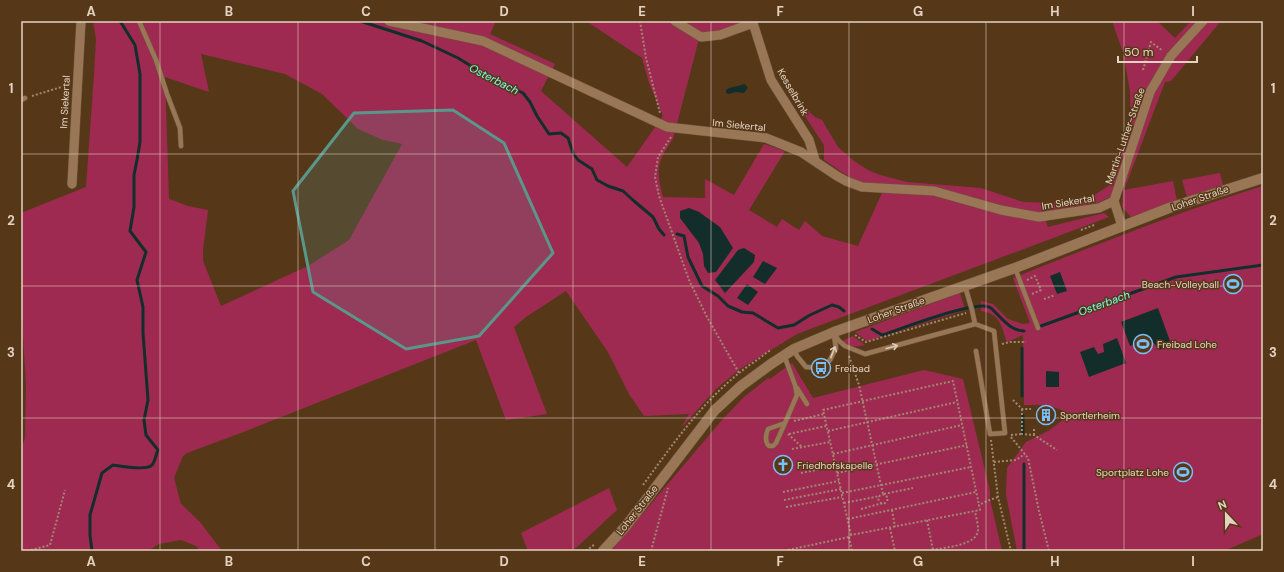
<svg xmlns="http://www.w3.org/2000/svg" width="1284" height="572" font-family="'DM Sans',sans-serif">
  <rect width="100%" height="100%" fill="#563819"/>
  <g fill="#9f2a51" fill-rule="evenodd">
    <path d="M93 21H496L490 34 555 64 541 91 627 167 663 116 649 83 642 58 586 21H752L719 33 700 35 673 139C656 164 656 168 663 197L705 198V179L734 195 764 144 785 151 749 210 777 227 782 219 799 230 805 221 822 236 858 246 882 193 877 186 862 184 843 173 824 160V145L799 107 795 98 807 110 815 117 822 120 838 147 854 161 868 170 880 175 907 182 981 188 1023 202 1054 203 1090 198 1110 185 1113 171 1131 124 1130 91 1123 52 1113 24V21H1157L1175 38 1191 21H1221L1171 81 1165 82 1124 190 1173 181 1177 201 1131 217 1122 207 1123 191 1097 203 1043 213 1048 227 1104 213 1109 217 797 334 740 369 716 389 681 428 689 414 644 416 629 394 608 352 566 291 526 317 514 327 547 414 506 420 476 340 246 431 187 453 183 456 174 478 181 504 200 522 222 551H200L196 546 181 540 159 544 148 551H21V451L25 438 26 385 22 318 21 213 86 187 94 74 96 39ZM201 54 285 74 322 94 358 129 383 140 402 144 349 240 308 266 221 306 203 261V250L208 210 188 206 169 199 165 77 209 92Z"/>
    <polygon points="1220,173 1223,185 1187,197 1182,180"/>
    <path d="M1263 186V534L1224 551H1017L1006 494 1007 468 1026 442 1048 431 1064 419 1074 417C1056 405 1045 405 1024 405L1023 335 1007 342C1001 326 1001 314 981 311V301L993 304 1008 319 1022 324 1030 323 1013 278C1096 245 1178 212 1263 186Z"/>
    <polygon points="960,293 965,310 867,341 855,332"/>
    <path d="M853 336 865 345C857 347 851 348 844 342V340Z"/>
    <polygon points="792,363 813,398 924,370 963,379 990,491 990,499 1002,551 611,551 722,420 744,397 768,378 770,379"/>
    <polygon points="609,488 617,510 578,546 571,551 528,551 521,533"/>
  </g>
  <g fill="#132e2a">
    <polygon points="745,84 748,88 744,93 736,92 729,94 726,93 726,90 729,88"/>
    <polygon points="689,208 699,212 720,227 733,248 716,272 708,273 704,266 703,254 699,243 680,218 680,211"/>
    <polygon points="744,248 755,255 754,262 725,293 715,280 738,250"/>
    <polygon points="763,261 777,268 765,284 753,277"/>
    <polygon points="1060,272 1067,291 1057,294 1050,276"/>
    <polygon points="747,284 758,292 748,305 737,298"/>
    <polygon points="1158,308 1170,341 1160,350 1150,339 1130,346 1121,322"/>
    <polygon points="1117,338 1126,363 1089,377 1080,352 1094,347 1098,354 1104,352 1103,344"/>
    <polygon points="1046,371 1059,372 1059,387 1046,387"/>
  </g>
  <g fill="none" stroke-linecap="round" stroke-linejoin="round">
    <g stroke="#132e2a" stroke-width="3">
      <polyline points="360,21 422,41 458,58 489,77 523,93 530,102 537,116 549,134 561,133 568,138 573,153 578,160 592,169 597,180 608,186 623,191 634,201 653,217 659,229 664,235"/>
      <polyline points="677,234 684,236 688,257 702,286 718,296 728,306 742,312 753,313 778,328 794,325 810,315 832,305 839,307 844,311"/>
      <polyline points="1041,326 1176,277 1263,265"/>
      <path d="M872 329 882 335C901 329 975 300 989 307 992 308 994 311 996 313 1004 321 1012 331 1024 331"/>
      <polyline points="1022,348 1022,396"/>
      <polyline points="1023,434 1023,415"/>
      <path d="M92 551 90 535V515L102 473 113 465C120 466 147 471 152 465 155 462 156 454 158 450L146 435 144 420 148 400 143 333V307L137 280 146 252 130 231 134 207V175L137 160 140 142V74L135 45 120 21"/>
      <polyline points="1024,551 1024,464"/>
    </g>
    <defs>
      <g id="service">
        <polyline points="139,21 156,60 167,94 180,128 181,146"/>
        <polyline points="21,100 25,98"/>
        <polyline points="1015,268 1038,328"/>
        <polyline points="975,324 994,331 1005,433 990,434 976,351"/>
        <polyline points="834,332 838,340 845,346 865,354 975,324 972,310 965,286"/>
        <polyline points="794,349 797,356 806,367 821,368 830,360 836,348 834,336"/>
        <path d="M784 355 795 385 797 395 785 423 768 429C766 434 764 441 769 446H773L776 443 785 423"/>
        <polyline points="797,388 807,404"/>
      </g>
      <g id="minor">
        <polyline points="389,21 483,41 667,127 766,138 801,152 837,176 846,181 862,187 934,191 1001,210 1039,217 1099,208 1114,201"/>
        <polyline points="675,21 701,37 720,35 753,23 771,80 809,140 815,160"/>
        <polyline points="72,184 81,21"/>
        <polyline points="1122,226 1114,201 1150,92 1171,56 1203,21"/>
      </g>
      <polyline id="tertiary" points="603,551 626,526 715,410 741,386 771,364 794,349 834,332 1015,268 1169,208 1263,178"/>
    </defs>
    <use href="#service" stroke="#6d553a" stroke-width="5.5"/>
    <use href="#minor" stroke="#6d553a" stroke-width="10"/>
    <use href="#tertiary" stroke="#6d553a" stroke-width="11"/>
    <g stroke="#a08870" stroke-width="2" stroke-dasharray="2 2" stroke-linecap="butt">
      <polyline points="640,21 646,58 660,113"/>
      <polyline points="1143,70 1151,42 1163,51"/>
      <polyline points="32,96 68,85"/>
      <polyline points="671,137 658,157 655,177 659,196 689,280 707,317 739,373"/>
      <polyline points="1081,230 1094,225"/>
      <polyline points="1027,280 1035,276 1041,290 1032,294"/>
      <polyline points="1044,299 1055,295"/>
      <polyline points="855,335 866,342 966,313"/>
      <polyline points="1002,344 1010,342 1026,342"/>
      <polyline points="849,356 859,385 883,494"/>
      <polyline points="1013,400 1022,409 1031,409"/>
      <polyline points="1022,409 1022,434 1034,435 1057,450"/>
      <polyline points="794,421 824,414"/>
      <polyline points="1034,429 1034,435"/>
      <polyline points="828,431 957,402"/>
      <polyline points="788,434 802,447"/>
      <polyline points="789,434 826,426"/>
      <polyline points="1011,435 1022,434"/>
      <polyline points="1011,437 1028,458 1039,511 1049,551"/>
      <polyline points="991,440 998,497 1011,551"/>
      <polyline points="792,449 830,442"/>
      <polyline points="833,454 962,425"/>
      <polyline points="994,462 1016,460 1025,454"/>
      <polyline points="801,473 836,466"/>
      <polyline points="837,473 967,445"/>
      <path d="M643 485C676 440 705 397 751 364 758 360 764 354 771 350"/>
      <polyline points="783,492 839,481"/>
      <polyline points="842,493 971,467"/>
      <polyline points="884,494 913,488"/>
      <circle cx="883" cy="499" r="4.5"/>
      <polyline points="784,500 841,489"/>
      <polyline points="844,503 880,496"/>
      <polyline points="786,507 842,497"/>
      <polyline points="861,509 883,503"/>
      <polyline points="892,510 895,527"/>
      <polyline points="848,519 976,492"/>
      <polyline points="927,520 933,550"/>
      <polyline points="890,528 895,551"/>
      <polyline points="851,535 823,410 953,381 979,505"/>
      <polyline points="849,537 852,551"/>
      <polyline points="788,550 849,537 851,535 980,510 979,505 987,501 998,497"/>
      <polyline points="27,551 50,545 65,490"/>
      <polyline points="586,551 595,544"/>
      <polyline points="651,551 668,488"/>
      <path d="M933 551V550C945 547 978 546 978 529 978 524 976 517 975 511"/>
    </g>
    <use href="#service" stroke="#987656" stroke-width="4.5"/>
    <use href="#minor" stroke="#987656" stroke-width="9"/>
    <use href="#tertiary" stroke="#987656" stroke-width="10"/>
  </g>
  <defs><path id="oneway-shaft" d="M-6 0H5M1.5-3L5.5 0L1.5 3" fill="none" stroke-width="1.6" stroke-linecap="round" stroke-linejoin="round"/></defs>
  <g stroke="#ddcab6">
    <use href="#oneway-shaft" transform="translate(892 347) rotate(-15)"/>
    <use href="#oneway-shaft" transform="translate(833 352) rotate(-69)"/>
  </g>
  <path fill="#5a978b" fill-opacity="0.2" stroke="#5a978b" stroke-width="3" stroke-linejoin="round" d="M453 110 504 143 553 253 479 336 406 349 313 292 293 191 354 113Z"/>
  <path fill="none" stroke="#e5d3c1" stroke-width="1" stroke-opacity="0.55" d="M160 21V551M298 21V551M435 21V551M573 21V551M711 21V551M849 21V551M986 21V551M1124 21V551M21 154H1263M21 286H1263M21 418H1263"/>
  <defs>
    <symbol id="stadium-ring" viewBox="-11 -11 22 22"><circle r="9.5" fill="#563819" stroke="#7abff8" stroke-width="1.5"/><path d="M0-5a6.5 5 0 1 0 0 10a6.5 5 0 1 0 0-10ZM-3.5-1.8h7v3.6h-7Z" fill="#7abff8"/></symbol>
    <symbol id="bus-ring" viewBox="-11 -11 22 22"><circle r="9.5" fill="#563819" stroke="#7abff8" stroke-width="1.5"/><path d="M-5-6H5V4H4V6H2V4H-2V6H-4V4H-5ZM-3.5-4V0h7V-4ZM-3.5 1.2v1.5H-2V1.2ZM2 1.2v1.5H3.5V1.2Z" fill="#7abff8"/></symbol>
    <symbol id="building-ring" viewBox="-11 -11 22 22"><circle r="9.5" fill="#563819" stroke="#7abff8" stroke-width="1.5"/><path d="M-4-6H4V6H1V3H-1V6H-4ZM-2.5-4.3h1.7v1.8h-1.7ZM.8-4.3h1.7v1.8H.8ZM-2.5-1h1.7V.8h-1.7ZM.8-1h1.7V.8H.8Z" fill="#7abff8"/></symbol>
    <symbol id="church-ring" viewBox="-11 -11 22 22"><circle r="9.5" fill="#563819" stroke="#7abff8" stroke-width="1.5"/><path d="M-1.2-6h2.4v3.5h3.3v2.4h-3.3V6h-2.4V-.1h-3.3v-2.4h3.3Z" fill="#7abff8"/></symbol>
  </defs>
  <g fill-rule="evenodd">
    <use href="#stadium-ring" x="1222" y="273" width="22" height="22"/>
    <use href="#stadium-ring" x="1132" y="333" width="22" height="22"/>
    <use href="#bus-ring" x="810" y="357" width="22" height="22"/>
    <use href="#building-ring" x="1035" y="404" width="22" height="22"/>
    <use href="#church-ring" x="772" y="454" width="22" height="22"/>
    <use href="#stadium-ring" x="1172" y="461" width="22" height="22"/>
  </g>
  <g text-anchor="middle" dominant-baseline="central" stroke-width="3" stroke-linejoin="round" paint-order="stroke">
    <g font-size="10" fill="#e5d3c1" stroke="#563819">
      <text transform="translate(793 92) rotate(60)">Kesselbrink</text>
      <text transform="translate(65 102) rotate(-87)">Im Siekertal</text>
      <text transform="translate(739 125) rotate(6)">Im Siekertal</text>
      <text transform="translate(1125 136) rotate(-71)">Martin-Luther-Straße</text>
      <text transform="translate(1200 198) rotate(-19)">Loher Straße</text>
      <text transform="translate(1068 202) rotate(-9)">Im Siekertal</text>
      <text transform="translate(896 310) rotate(-20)">Loher Straße</text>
      <text transform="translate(637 510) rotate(-52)">Loher Straße</text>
    </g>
    <g font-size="10" fill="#e5d3c1" stroke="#563819" text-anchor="start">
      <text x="1219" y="284" text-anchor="end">Beach-Volleyball</text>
      <text x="1157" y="344">Freibad Lohe</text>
      <text x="835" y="368">Freibad</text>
      <text x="1060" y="415">Sportlerheim</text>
      <text x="797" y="465">Friedhofskapelle</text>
      <text x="1169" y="472" text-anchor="end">Sportplatz Lohe</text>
    </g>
    <g font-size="11" font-style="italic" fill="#7bfdee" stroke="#563819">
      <text transform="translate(494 79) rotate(27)">Osterbach</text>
      <text transform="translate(1104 303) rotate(-20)">Osterbach</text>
    </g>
  </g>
  <rect width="1284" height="572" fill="none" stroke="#563819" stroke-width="44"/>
  <g transform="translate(1226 514) rotate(338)" stroke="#563819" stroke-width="3" paint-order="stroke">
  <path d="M0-3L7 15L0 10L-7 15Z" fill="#e5d3c1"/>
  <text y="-6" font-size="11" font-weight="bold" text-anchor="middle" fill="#e5d3c1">N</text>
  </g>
  <path d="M1118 56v6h79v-6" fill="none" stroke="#e5d3c1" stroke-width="2"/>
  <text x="1124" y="56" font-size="12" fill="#e5d3c1" stroke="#563819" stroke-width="3" paint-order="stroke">50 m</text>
  <rect x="22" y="22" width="1240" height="528" fill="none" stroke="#e5d3c1" stroke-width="1.5"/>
  <g font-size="13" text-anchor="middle" font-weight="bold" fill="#e5d3c1">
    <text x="91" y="16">A</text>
    <text x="229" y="16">B</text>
    <text x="366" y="16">C</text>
    <text x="504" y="16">D</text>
    <text x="642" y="16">E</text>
    <text x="780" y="16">F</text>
    <text x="918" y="16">G</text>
    <text x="1055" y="16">H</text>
    <text x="1193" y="16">I</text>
    <text x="11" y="93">1</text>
    <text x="1273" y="93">1</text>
    <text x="11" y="225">2</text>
    <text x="1273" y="225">2</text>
    <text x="11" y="357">3</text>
    <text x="1273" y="357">3</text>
    <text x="11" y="489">4</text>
    <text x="1273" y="489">4</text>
    <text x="91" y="566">A</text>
    <text x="229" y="566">B</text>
    <text x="366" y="566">C</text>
    <text x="504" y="566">D</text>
    <text x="642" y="566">E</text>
    <text x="780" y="566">F</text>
    <text x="918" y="566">G</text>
    <text x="1055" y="566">H</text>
    <text x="1193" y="566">I</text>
  </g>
</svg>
